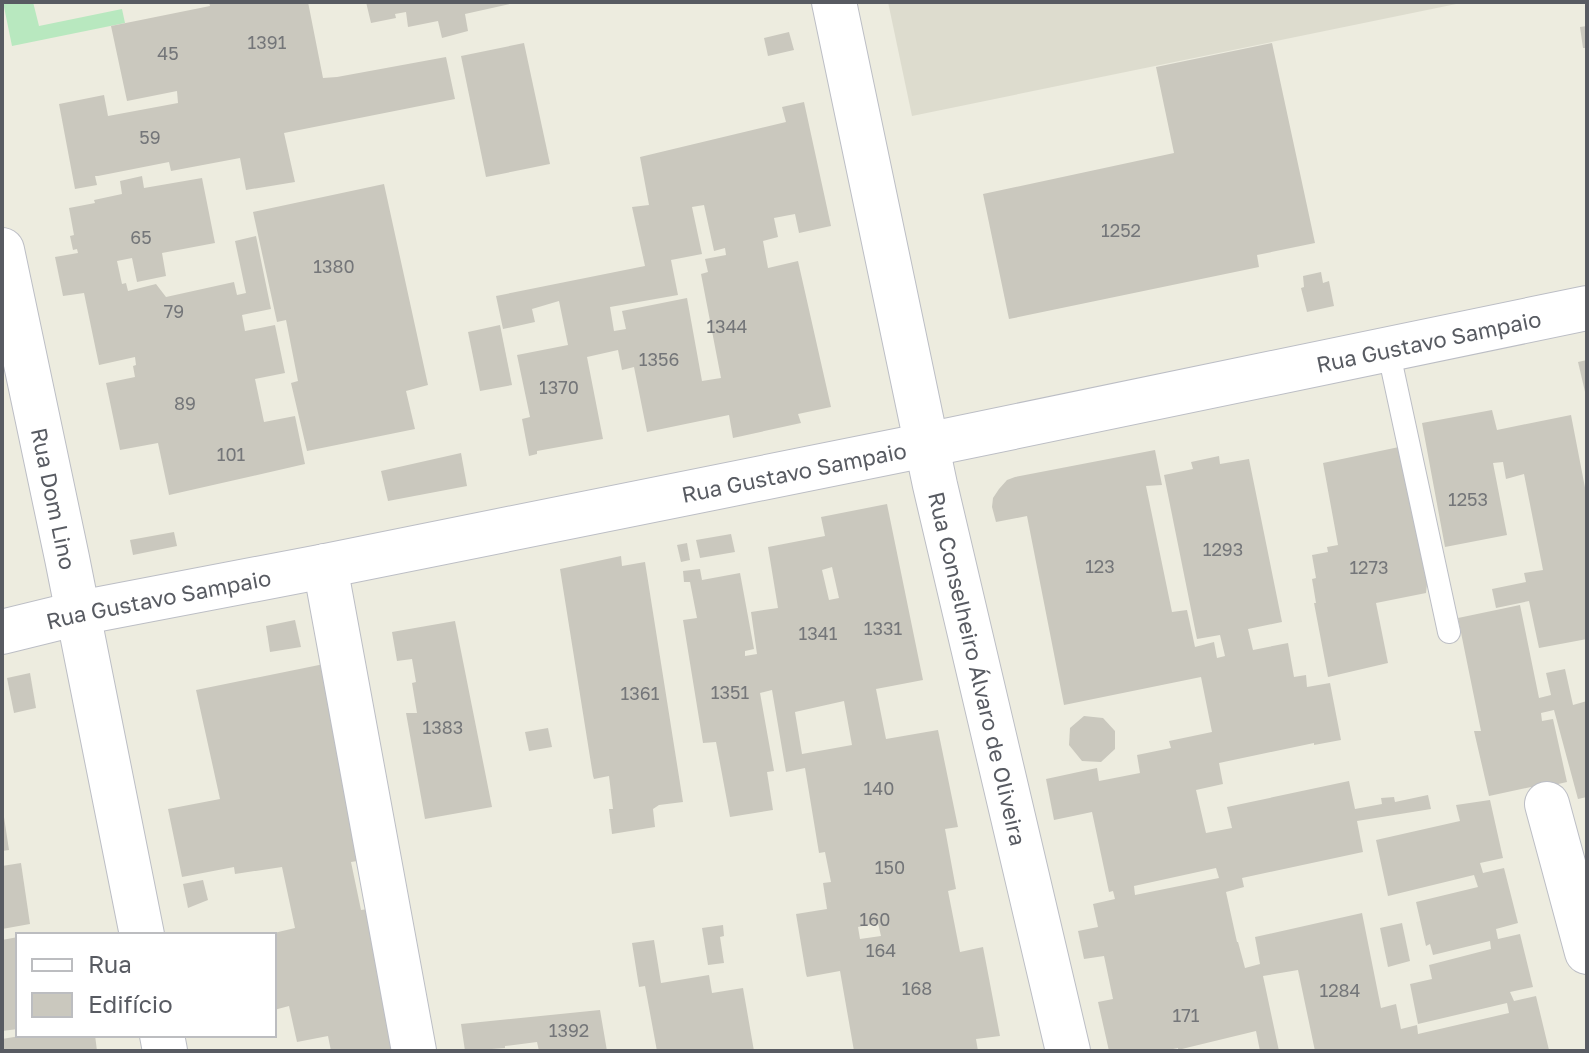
<svg xmlns="http://www.w3.org/2000/svg" width="1589" height="1053" font-family="'Golos Text',sans-serif">
  <rect width="100%" height="100%" fill="#edecdf"/>
  <polygon fill="#dddcce" points="888,2 1466,2 912,116"/>
  <polygon fill="#b8e8bf" points="3,2 33,2 39,26 122,9 125,23 12,46"/>
  <g fill="#cac8be" fill-rule="evenodd">
    <polygon points="209,2 308,2 323,78 337,77 446,57 455,99 284,133 295,182 246,190 240,158 171,171 169,162 98,176 95,176 97,185 75,189 59,104 104,95 108,116 178,103 177,91 127,101 111,26 210,6"/>
    <polygon points="366,2 514,2 514,3 465,14 468,31 442,38 438,21 408,27 406,12 395,14 396,18 371,23"/>
    <polygon points="1587,26 1587,48 1583,48 1580,27"/>
    <polygon points="789,32 794,50 768,56 764,38"/>
    <polygon points="524,43 550,164 486,177 461,56"/>
    <polygon points="1272,43 1315,243 1257,255 1259,267 1009,319 983,194 1174,153 1156,67"/>
    <path d="M804 102 831 226 799 233 795 214 774 218 778 237 763 241 768 268 798 261 831 407 798 414 801 423 733 438 729 415 647 432 634 367 622 370 618 350 587 357 603 439 537 451V454L529 456 522 419 530 417 517 355 568 345 559 301 532 309 535 322 503 329 496 296 645 266 632 207 649 205 640 157 786 122 782 107ZM704 205 714 251 725 248 726 255 705 259 708 272 701 274 721 378 702 381 687 298 622 311 626 329 614 331 610 307 678 295 671 260 702 254 692 207Z"/>
    <polygon points="142,176 144,188 202,178 215,243 162,253 166,276 137,282 132,258 117,261 122,284 126,283 128,291 156,284 166,297 234,282 237,295 246,293 235,241 256,236 271,309 242,315 245,331 275,325 285,373 255,379 264,422 295,416 305,464 169,495 158,443 120,450 106,383 135,377 133,366 136,365 135,357 99,365 84,293 63,296 55,257 78,253 77,249 73,250 70,236 74,235 69,208 95,203 94,200 122,194 120,181"/>
    <polygon points="384,184 428,385 406,391 415,429 307,451 291,383 298,381 286,320 277,322 253,212"/>
    <polygon points="1321,272 1323,283 1329,281 1334,306 1307,312 1301,288 1304,287 1303,276"/>
    <polygon points="500,325 512,385 480,391 468,332"/>
    <polygon points="1587,360 1587,395 1586,396 1578,362"/>
    <polygon points="1492,410 1497,430 1571,415 1587,498 1587,639 1539,648 1529,601 1496,608 1492,589 1526,582 1524,573 1543,570 1524,474 1506,479 1503,462 1493,463 1507,535 1445,547 1422,423"/>
    <polygon points="1399,447 1427,584 1426,593 1376,603 1388,663 1328,677 1314,603 1316,603 1312,579 1316,578 1312,555 1328,552 1327,547 1338,545 1323,463"/>
    <path d="M1155 450 1162 485 1146 486 1172 612 1187 610 1195 647 1214 642 1217 658 1225 656 1220 635 1197 639 1164 475 1193 469 1191 462 1219 456 1220 464 1249 459 1282 622 1248 629 1253 650 1288 643 1294 677 1306 675 1307 687 1330 683 1341 740 1314 745V743L1219 763 1223 784 1196 790 1206 833 1232 828 1227 807 1349 781 1355 809 1382 804 1381 798 1394 797 1395 802 1428 795 1431 809 1357 821 1363 852 1242 878 1244 887 1226 892 1237 942H1238L1245 968 1260 964 1255 937 1362 913 1381 1008 1396 1004 1401 1029 1417 1025 1418 1034 1509 1013 1507 1003 1418 1024 1410 984 1432 979 1429 965 1491 949 1490 941 1433 955 1430 944 1426 946 1416 902 1478 887 1474 875 1388 896 1376 840 1460 821 1456 805 1490 800 1503 858 1480 863 1483 873 1504 868 1518 923 1496 929 1498 939 1520 934 1533 987 1510 992 1514 1001 1536 996 1549 1050 1315 1051 1298 970 1263 976 1279 1051H1260L1256 1031 1190 1047 1182 1049V1051H1178V1048L1163 1051H1109L1098 1002 1113 999 1104 956 1084 959 1078 931 1098 927 1093 904 1115 899 1113 891 1109 892 1092 812 1054 820 1046 779 1097 768 1099 781 1140 773 1137 755 1171 748 1169 741 1212 732 1201 677 1064 705 1027 516 996 522 992 507 993 498 999 489 1007 480 1015 477ZM1216 868 1219 878 1135 895 1134 886Z"/>
    <polygon points="461,453 467,486 388,501 381,471"/>
    <path d="M887 504 923 680 876 689 886 739 938 730 958 827 945 829 956 889 948 891 960 952 983 947 1000 1036 976 1039 978 1051H854L840 971 807 977 806 974 796 914 827 909 823 883 831 882 825 852 819 853 805 768 786 772 772 690 760 693 774 771 767 772 773 810 730 817 716 742 703 743 683 620 697 618 690 582H684L683 571 700 569 702 580 740 573 754 649 745 651V656L757 654 751 612 778 608 768 547 825 536 821 517ZM832 567 839 598 829 600 822 570ZM844 701 852 745 802 754 795 712ZM878 923 881 936 860 939 858 927Z"/>
    <polygon points="174,532 177,546 133,555 130,540"/>
    <polygon points="731,534 735,552 700,558 696,540"/>
    <polygon points="687,543 690,560 681,562 677,545"/>
    <polygon points="621,556 622,566 645,562 683,802 659,805 653,809 655,827 612,834 609,809 613,809 609,776 594,779 593,776 560,569"/>
    <polygon points="1520,605 1539,698 1551,695 1546,673 1565,669 1573,705 1587,701 1587,797 1578,799 1554,710 1541,713 1542,721 1553,719 1567,782 1532,790 1531,787 1489,796 1474,731 1481,731 1458,618"/>
    <polygon points="295,620 301,647 270,652 266,626"/>
    <polygon points="455,621 492,807 425,819 406,713 417,713 412,683 416,682 412,659 397,661 392,632"/>
    <polygon points="324,664 364,860 351,862 361,910 375,908 405,1051 331,1051 328,1036 297,1042 289,1006 274,1010 274,933 295,928 282,867 235,874 234,867 182,877 168,809 220,799 196,690"/>
    <polygon points="30,673 36,708 14,713 7,678"/>
    <polygon points="1084,716 1103,718 1115,731 1115,749 1101,762 1082,761 1069,745 1070,728"/>
    <polygon points="548,728 552,747 529,751 525,732"/>
    <polygon points="2,817 4,817 9,850 2,851"/>
    <polygon points="21,863 30,924 2,929 2,866"/>
    <polygon points="203,880 208,900 188,908 183,884"/>
    <polygon points="1402,923 1410,961 1388,967 1380,928"/>
    <polygon points="723,925 724,936 720,937 724,963 708,965 702,928"/>
    <polygon points="18,937 18,1029 2,1031 2,940"/>
    <polygon points="654,940 661,983 709,975 712,993 743,988 754,1051 657,1051 645,986 639,987 632,943"/>
    <polygon points="600,1010 607,1051 539,1051 537,1042 505,1046 505,1048 465,1051 461,1024"/>
    <polygon points="26,1035 95,1035 97,1051 2,1051 2,1039"/>
  </g>
  <g fill="none" stroke-linecap="round" stroke-linejoin="round">
    <defs>
      <polyline id="service" points="1388,349 1449,632"/>
      <g id="minor">
        <path id="s1" d="M834 2 935 485 1068 1051"/>
        <path id="s2" d="M2 250 67 558 142 935"/>
        <polyline points="325,566 414,1051"/>
        <polyline points="1547,804 1587,952"/>
        <polyline points="162,1035 165,1051"/>
      </g>
      <g id="tertiary">
        <path id="s3" d="M2 632 79 613 325 566 926 445 1587 308"/>
      </g>
    </defs>
    <use href="#service" stroke="#bcbec5" stroke-width="24"/>
    <use href="#minor" stroke="#bcbec5" stroke-width="46"/>
    <use href="#tertiary" stroke="#bcbec5" stroke-width="46"/>
    <use href="#service" stroke="#fff" stroke-width="22"/>
    <use href="#minor" stroke="#fff" stroke-width="44"/>
    <use href="#tertiary" stroke="#fff" stroke-width="44"/>
  </g>
  <g text-anchor="middle" dominant-baseline="central" stroke-width="7" stroke-linejoin="round" paint-order="stroke">
    <g font-size="18" fill="#747679">
      <text x="267" y="42">1391</text>
      <text x="168" y="53">45</text>
      <text x="150" y="137">59</text>
      <text x="1121" y="230">1252</text>
      <text x="141" y="237">65</text>
      <text x="334" y="266">1380</text>
      <text x="174" y="311">79</text>
      <text x="727" y="326">1344</text>
      <text x="659" y="359">1356</text>
      <text x="559" y="387">1370</text>
      <text x="185" y="403">89</text>
      <text x="231" y="454">101</text>
      <text x="1468" y="499">1253</text>
      <text x="1223" y="549">1293</text>
      <text x="1100" y="566">123</text>
      <text x="1369" y="567">1273</text>
      <text x="883" y="628">1331</text>
      <text x="818" y="633">1341</text>
      <text x="730" y="692">1351</text>
      <text x="640" y="693">1361</text>
      <text x="443" y="727">1383</text>
      <text x="879" y="788">140</text>
      <text x="890" y="867">150</text>
      <text x="875" y="919">160</text>
      <text x="881" y="950">164</text>
      <text x="917" y="988">168</text>
      <text x="1340" y="990">1284</text>
      <text x="1186" y="1015">171</text>
      <text x="569" y="1030">1392</text>
    </g>
    <g font-size="22" fill="#585b62" stroke="#fff">
      <text stroke="none"><textPath href="#s3" startOffset="1456">Rua Gustavo Sampaio</textPath></text>
      <text stroke="none"><textPath href="#s3" startOffset="808">Rua Gustavo Sampaio</textPath></text>
      <text stroke="none"><textPath href="#s2" startOffset="254">Rua Dom Lino</textPath></text>
      <text stroke="none"><textPath href="#s3" startOffset="160">Rua Gustavo Sampaio</textPath></text>
      <text stroke="none"><textPath href="#s1" startOffset="682">Rua Conselheiro Álvaro de Oliveira</textPath></text>
    </g>
  </g>
  <rect width="1589" height="1053" fill="none" stroke="#585b62" stroke-width="8"/>
  <rect x="16" y="933" width="260" height="104" fill="#ffffff" stroke="#bcbdc0" stroke-width="2"/>
  <rect x="32" y="959" width="40" height="12" fill="#ffffff" stroke="#bcbdc0" stroke-width="2"/>
  <text x="88" y="973" font-size="24" fill="#585b62">Rua</text>
  <rect x="32" y="993" width="40" height="24" fill="#cac8be" stroke="#bcbdc0" stroke-width="2"/>
  <text x="88" y="1013" font-size="24" fill="#585b62">Edifício</text>
</svg>
